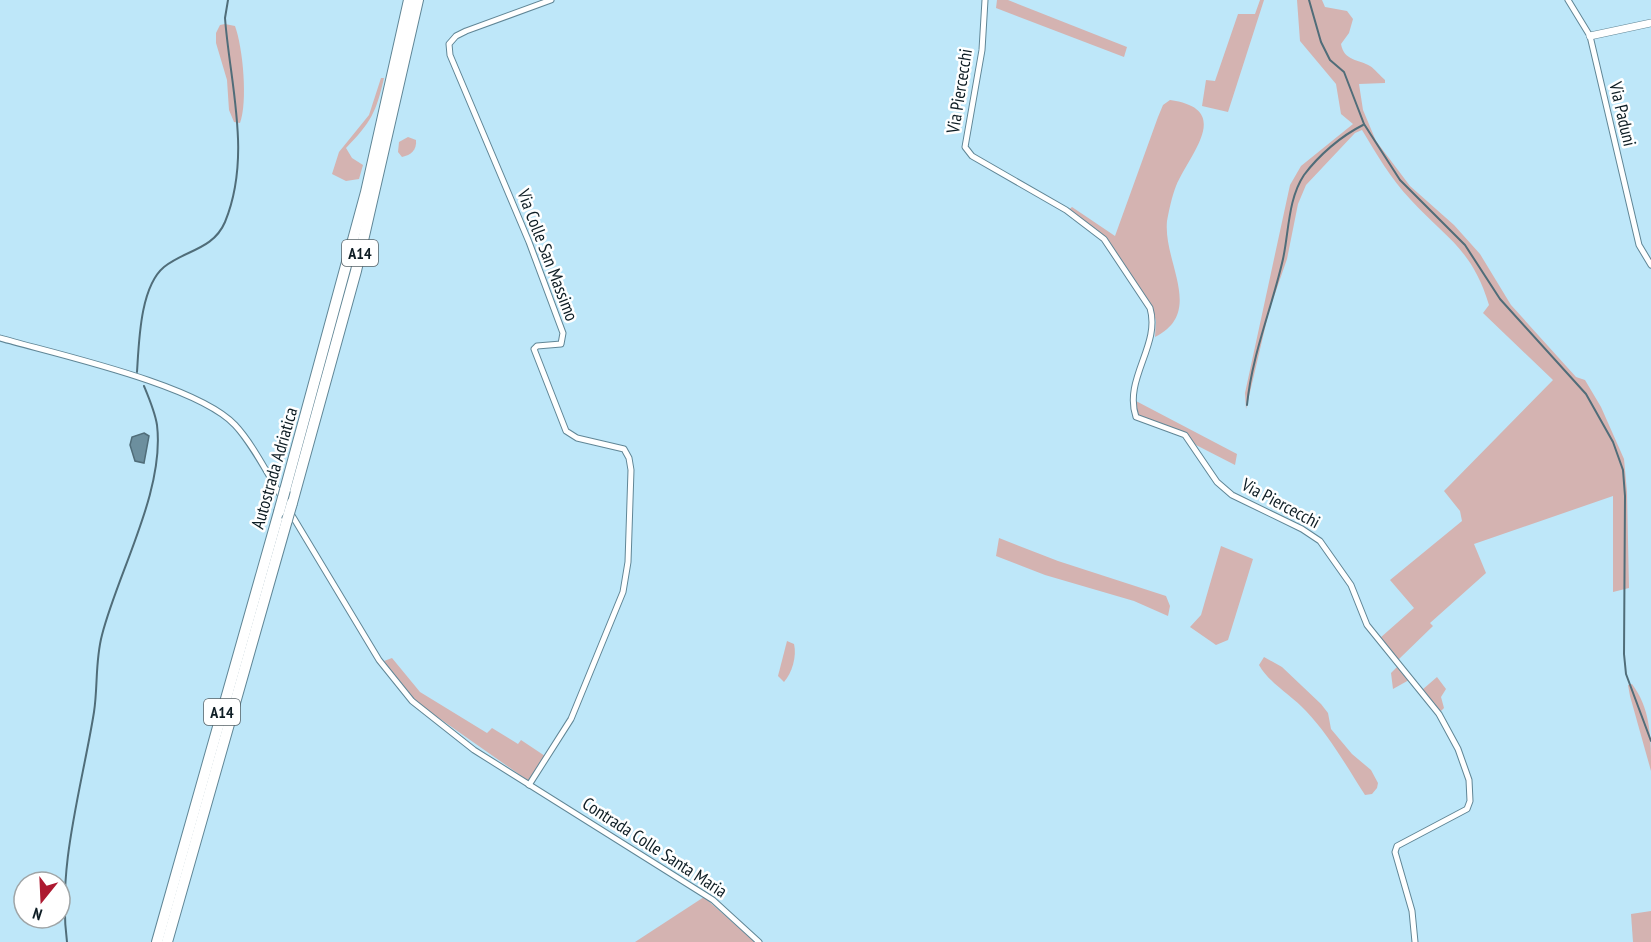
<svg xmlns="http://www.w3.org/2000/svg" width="1651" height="942" font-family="'PT Sans Narrow',sans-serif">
  <rect width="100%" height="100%" fill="#bee7f9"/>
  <g fill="#d4b3b1">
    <polygon points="997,0 1008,0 1127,47 1124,57 996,8"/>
    <polygon points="1260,0 1264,0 1228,112 1202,106 1206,80 1215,81 1238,14 1255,14"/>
    <path d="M1297 0H1322L1325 7 1347 11 1353 19 1349 33 1341 44C1344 61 1358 59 1370 66 1375 69 1380 76 1385 80V83L1359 84 1363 110 1376 141 1410 186 1454 225 1480 254 1511 305 1576 377 1585 380 1601 407 1624 459 1627 492 1629 588 1613 592V496L1474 544 1486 573 1430 623 1433 626 1398 660 1380 638 1414 608 1390 580 1462 521 1460 511 1444 491 1553 380 1483 313 1489 305C1472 249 1447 239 1410 199 1391 179 1376 153 1362 130L1355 133 1306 185 1298 204 1287 259 1269 311 1246 409 1245 393 1290 185 1301 166 1353 124 1341 114 1336 84 1300 41Z"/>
    <path d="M225 24 235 26C243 48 248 102 240 123L234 122 229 110 227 80 216 43V33L220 25Z"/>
    <path d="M381 78H384C376 113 371 122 346 148L352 158 363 165 359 179 346 181 332 174 339 152 369 115Z"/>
    <path d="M1170 100C1234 109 1190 153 1176 186 1172 196 1169 210 1167 221 1163 263 1205 312 1155 337L1156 321 1152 308 1121 260 1106 239 1067 211 1072 207 1115 236 1158 117 1163 105Z"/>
    <path d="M408 137 416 140C417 150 411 155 402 157L398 152 399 142Z"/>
    <polygon points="1136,401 1237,454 1235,465 1196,445 1185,433 1137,416"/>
    <polygon points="999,538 1058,561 1166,596 1170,606 1168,616 1134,601 1045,575 996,556"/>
    <polygon points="1221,546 1253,559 1228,640 1216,645 1190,627 1201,615"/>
    <path d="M787 641 794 644C797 656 792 673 784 682L778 676Z"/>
    <path d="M1264 657 1282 667 1321 704 1328 713 1331 729 1352 754 1371 770 1378 783 1377 788 1372 794 1365 795C1347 767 1329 735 1306 711 1291 695 1270 684 1259 665Z"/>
    <polygon points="392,658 420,692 487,733 492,728 518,744 521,740 545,756 530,782 416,702 384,661"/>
    <polygon points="1397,667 1409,680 1393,689 1391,673"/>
    <polygon points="1437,677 1446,689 1441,697 1444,708 1440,712 1422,690"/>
    <path d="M1632 684C1651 709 1651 739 1651 771L1630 696 1628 685Z"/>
    <polygon points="704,897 755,942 635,942"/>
    <polygon points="1651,911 1651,942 1633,942 1631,914"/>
  </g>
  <polygon fill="#6c8f9e" stroke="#506d79" stroke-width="1.5" points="144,433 149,436 144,463 135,461 130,445 132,437"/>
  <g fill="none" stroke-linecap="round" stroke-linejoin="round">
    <g stroke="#506d79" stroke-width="2">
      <polyline points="1309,0 1321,42 1330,60 1344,72 1364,124 1400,180 1465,245 1500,299 1586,394 1613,442 1623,470 1625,496 1624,654 1626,674 1651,741"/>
      <path d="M137 372C139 342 140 287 164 267 185 250 213 250 225 222 252 156 230 85 225 18L228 0"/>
      <path d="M1247 405C1252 354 1272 308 1283 259 1289 231 1288 199 1304 175 1319 155 1341 136 1363 125"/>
      <path d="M67 942C57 866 82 787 94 712 98 686 95 661 102 635 118 572 165 491 157 425 155 412 149 398 144 386"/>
    </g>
    <defs>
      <g id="minor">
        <path d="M985 0 982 50 965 147 972 156 1066 210 1104 239 1150 308C1161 345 1123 379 1136 417L1185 435 1217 482 1232 495 1302 529 1320 541 1351 585 1367 625 1439 714 1458 749 1469 780 1470 801 1467 809 1397 846 1395 852 1412 911 1415 942"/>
        <polyline points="1568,0 1590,36 1639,245 1651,265"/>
        <path d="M0 338C56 354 198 385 235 425 252 443 269 476 282 498"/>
        <polyline points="290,512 379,660 412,701 474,750 713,900 759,942"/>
        <polyline points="529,785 571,719 623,592 628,562 631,470 629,458 624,449 577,438 566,431 534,349 537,346 561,344 563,333 529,242 450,55 449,44 456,36 466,31 551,0"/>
      </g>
      <polyline id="tertiary" points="1590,36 1651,23"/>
      <g id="motorway">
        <polyline points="285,490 366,192 409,0"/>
        <polyline points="292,503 356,271 418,0"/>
        <polyline points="157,942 279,512"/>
        <polyline points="167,942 287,520"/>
      </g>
    </defs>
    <use href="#minor" stroke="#608696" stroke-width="7"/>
    <use href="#tertiary" stroke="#608696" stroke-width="8"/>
    <use href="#motorway" stroke="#608696" stroke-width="12"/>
    <use href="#minor" stroke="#fff" stroke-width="5"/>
    <use href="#tertiary" stroke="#fff" stroke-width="7"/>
    <use href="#motorway" stroke="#fff" stroke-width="10"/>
    <defs>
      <g id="motorway-bridge">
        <polyline points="279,512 285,490"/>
        <polyline points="287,520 292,503"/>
      </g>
    </defs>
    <use href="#motorway-bridge" stroke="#608696" stroke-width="12" stroke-linecap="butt"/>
    <use href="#motorway-bridge" stroke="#fff" stroke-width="10"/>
  </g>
  <g text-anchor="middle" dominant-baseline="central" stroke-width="5" stroke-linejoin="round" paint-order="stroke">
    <g fill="#fff" stroke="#566166" stroke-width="1.5">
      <rect x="342" y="240" width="36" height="26" rx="4.5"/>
      <rect x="204" y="699" width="36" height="26" rx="4.5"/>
    </g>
    <g font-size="16" font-weight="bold" fill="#0e1d24">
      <text x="360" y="253">A14</text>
      <text x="222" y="712">A14</text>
    </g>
    <g font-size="18" fill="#0e1d24" stroke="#fff">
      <text transform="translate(959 91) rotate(-81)">Via Piercecchi</text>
      <text transform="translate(1623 114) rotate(77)">Via Paduni</text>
      <text transform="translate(548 255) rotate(69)">Via Colle San Massimo</text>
      <text transform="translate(274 468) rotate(-74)">Autostrada Adriatica</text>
      <text transform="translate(1281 503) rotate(28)">Via Piercecchi</text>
      <text transform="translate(655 847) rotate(33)">Contrada Colle Santa Maria</text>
    </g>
  </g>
  <g transform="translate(42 900) rotate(198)"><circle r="28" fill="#ffffff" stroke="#9fa5a7" stroke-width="1.5"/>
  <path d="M0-4.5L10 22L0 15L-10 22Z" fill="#ad1930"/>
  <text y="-9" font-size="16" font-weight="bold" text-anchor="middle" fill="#0e1d24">N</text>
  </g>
</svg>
